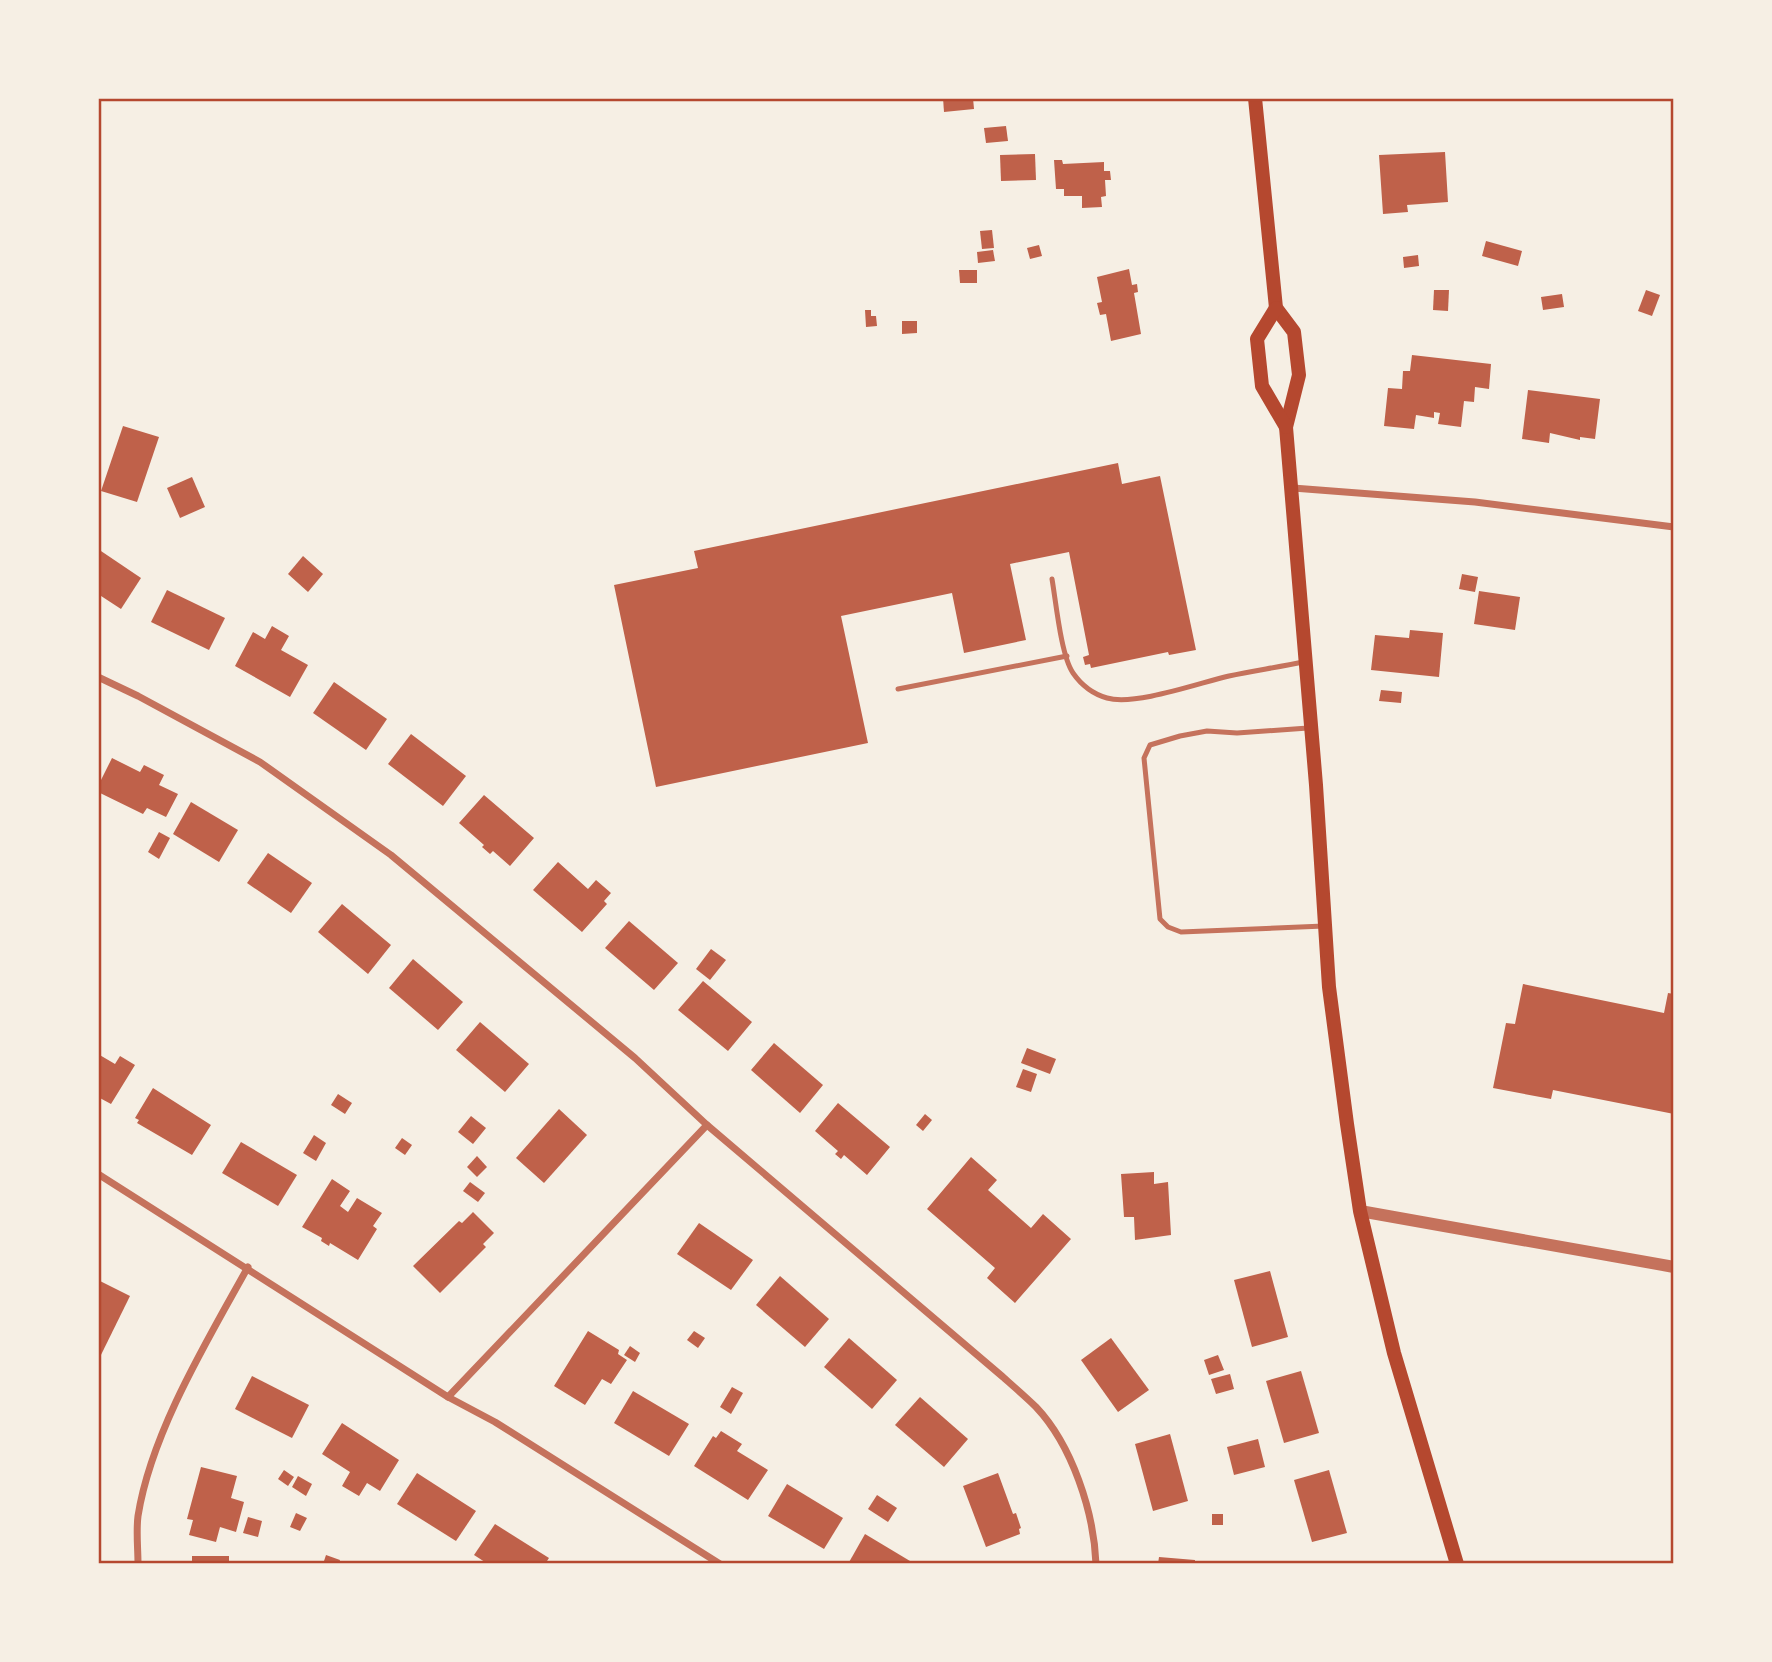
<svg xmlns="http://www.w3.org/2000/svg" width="1772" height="1662" font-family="Figtree,sans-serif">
  <rect width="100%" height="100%" fill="#f6efe4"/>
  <g fill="#bf614a">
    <polygon points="943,98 973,98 974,109 944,112"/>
    <polygon points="1006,126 1008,141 986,143 984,128"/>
    <polygon points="1445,152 1448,202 1407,205 1408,212 1383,214 1379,155"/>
    <polygon points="1035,154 1036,180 1001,181 1000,155"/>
    <polygon points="1054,160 1062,160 1063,164 1104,162 1104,171 1110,171 1111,180 1105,180 1106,196 1101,197 1102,207 1082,208 1082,196 1064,196 1064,189 1056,189"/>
    <polygon points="992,230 994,248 982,249 980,231"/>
    <polygon points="1486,241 1522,251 1518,266 1482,256"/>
    <polygon points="1039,245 1042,256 1030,259 1027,248"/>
    <polygon points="993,250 995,261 978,263 977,252"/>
    <polygon points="1418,255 1419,266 1404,268 1403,257"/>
    <polygon points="1129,269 1132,285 1137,284 1138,292 1134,293 1141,334 1111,341 1106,314 1100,315 1097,303 1102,302 1097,277"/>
    <polygon points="959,270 977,270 977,283 960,283"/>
    <polygon points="1434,290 1449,290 1448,311 1433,310"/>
    <polygon points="1646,290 1660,295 1652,316 1638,311"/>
    <polygon points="1562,294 1564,307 1543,310 1541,297"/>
    <polygon points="865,310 871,310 871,316 876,316 877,326 866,327"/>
    <polygon points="902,321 917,321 917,333 902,334"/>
    <polygon points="1412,355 1491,364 1489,389 1475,387 1474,402 1464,401 1461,427 1438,424 1440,413 1434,412 1434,418 1416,415 1414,429 1384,426 1388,388 1402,389 1403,371 1410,371"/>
    <polygon points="1528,390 1600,399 1595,439 1580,437 1580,440 1550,433 1549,443 1522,439"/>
    <polygon points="123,426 159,437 137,502 101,491"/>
    <polygon points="1118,463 1122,484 1160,476 1196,650 1169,655 1168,652 1091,668 1090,664 1085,665 1083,657 1089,655 1069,552 1010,564 1026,640 964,653 952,593 841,616 868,743 656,787 614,585 698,568 694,551"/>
    <polygon points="192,477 205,507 180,518 167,488"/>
    <polygon points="98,549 141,578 121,609 98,594"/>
    <polygon points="303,556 323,574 308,592 288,574"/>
    <polygon points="1462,574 1478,577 1475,592 1459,589"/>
    <polygon points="167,590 225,618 209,650 151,622"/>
    <polygon points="1479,591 1520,597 1515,630 1474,624"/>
    <polygon points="272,626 289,636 281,650 308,665 290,697 235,666 253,632 265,639"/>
    <polygon points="1410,630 1443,633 1439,677 1371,670 1375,635 1409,638"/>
    <polygon points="334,682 387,719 366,750 313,713"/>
    <polygon points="1381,690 1402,692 1401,703 1379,701"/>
    <polygon points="411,734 466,776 443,806 388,764"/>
    <polygon points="112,758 140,772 144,765 164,775 159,785 178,794 166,817 147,808 143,814 98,792 98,786"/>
    <polygon points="484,795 534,838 510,866 493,851 490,854 482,847 484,845 459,823"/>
    <polygon points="191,802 238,830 219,862 173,834"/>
    <polygon points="159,832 170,838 159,859 148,852"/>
    <polygon points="268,853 312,883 291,913 247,883"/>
    <polygon points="558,862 588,889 596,880 611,893 604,901 607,904 582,932 533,890"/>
    <polygon points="342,904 391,945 368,974 318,932"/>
    <polygon points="629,921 678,963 654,990 605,948"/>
    <polygon points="711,949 726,960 710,980 696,969"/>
    <polygon points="413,959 463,1002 438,1030 389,988"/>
    <polygon points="703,981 752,1022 728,1051 678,1010"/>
    <polygon points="1523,984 1664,1013 1668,993 1674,994 1674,1114 1553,1090 1551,1099 1493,1088 1506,1023 1515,1024"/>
    <polygon points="480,1022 529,1064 505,1092 456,1050"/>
    <polygon points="774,1043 823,1085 800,1113 751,1070"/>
    <polygon points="1027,1048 1056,1059 1050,1074 1021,1063"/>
    <polygon points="98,1054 115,1064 120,1056 135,1065 111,1104 98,1097"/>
    <polygon points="1023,1069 1037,1074 1031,1092 1016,1087"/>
    <polygon points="153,1088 211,1125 192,1155 137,1123 139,1120 135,1118"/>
    <polygon points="338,1094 352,1103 345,1114 331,1105"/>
    <polygon points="838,1103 890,1147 867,1175 844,1155 841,1159 835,1154 838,1151 815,1131"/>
    <polygon points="559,1109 587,1135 544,1183 516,1158"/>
    <polygon points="925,1114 932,1120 923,1131 916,1125"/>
    <polygon points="471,1116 486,1128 473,1144 458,1132"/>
    <polygon points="314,1135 326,1143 316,1161 303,1153"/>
    <polygon points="402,1138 412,1145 405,1155 395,1148"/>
    <polygon points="241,1142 297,1175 278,1206 222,1173"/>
    <polygon points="477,1156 487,1167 477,1177 467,1167"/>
    <polygon points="971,1157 997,1180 988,1190 1031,1228 1043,1214 1071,1239 1015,1303 987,1278 995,1268 927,1209"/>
    <polygon points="1154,1172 1154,1184 1168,1182 1171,1235 1135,1240 1134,1217 1124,1217 1121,1174"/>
    <polygon points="332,1179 350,1191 340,1206 348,1212 357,1198 382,1213 373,1226 377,1229 358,1260 330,1243 329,1246 321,1241 322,1238 302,1227"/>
    <polygon points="470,1182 485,1193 478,1202 463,1191"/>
    <polygon points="473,1212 494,1233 483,1244 486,1247 440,1293 413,1266 459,1221 462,1223"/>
    <polygon points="699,1223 753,1260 731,1290 677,1254"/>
    <polygon points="1270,1271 1288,1337 1252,1347 1234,1280"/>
    <polygon points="780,1276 829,1319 805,1347 756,1305"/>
    <polygon points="98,1280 130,1296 98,1361"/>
    <polygon points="588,1331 619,1350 618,1354 627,1360 611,1384 602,1379 585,1405 554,1386"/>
    <polygon points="694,1331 705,1338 698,1348 687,1340"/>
    <polygon points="849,1338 897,1380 872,1409 824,1367"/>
    <polygon points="1111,1338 1149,1390 1118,1412 1081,1360"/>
    <polygon points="630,1346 640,1353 635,1362 624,1355"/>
    <polygon points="1218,1355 1224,1370 1209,1375 1204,1360"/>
    <polygon points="1301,1371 1319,1433 1284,1443 1266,1381"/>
    <polygon points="1230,1374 1234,1389 1216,1394 1211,1379"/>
    <polygon points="252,1376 309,1405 292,1438 235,1409"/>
    <polygon points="732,1387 743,1393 731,1414 720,1407"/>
    <polygon points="633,1391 689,1424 669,1456 614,1423"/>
    <polygon points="920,1397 968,1439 944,1467 895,1425"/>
    <polygon points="342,1423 399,1460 380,1491 367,1483 359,1496 342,1486 350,1472 322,1454"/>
    <polygon points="721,1431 742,1444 737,1451 768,1470 748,1500 694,1466 713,1436 716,1438"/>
    <polygon points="1170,1434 1188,1501 1153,1511 1135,1444"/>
    <polygon points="1258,1439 1265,1467 1234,1475 1227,1447"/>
    <polygon points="201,1467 237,1476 231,1498 244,1502 236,1532 220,1527 216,1542 189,1535 193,1520 187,1519"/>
    <polygon points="284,1470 294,1477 288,1486 278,1479"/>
    <polygon points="1329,1470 1347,1533 1312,1542 1294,1480"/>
    <polygon points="417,1473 476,1511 456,1541 397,1504"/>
    <polygon points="998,1473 1013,1514 1016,1513 1021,1528 1019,1529 1020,1534 986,1547 963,1486"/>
    <polygon points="298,1476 312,1484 306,1496 292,1487"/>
    <polygon points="787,1484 843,1518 824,1549 768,1516"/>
    <polygon points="877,1495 897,1508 888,1522 868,1509"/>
    <polygon points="296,1513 307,1518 300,1531 290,1527"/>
    <rect x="1212" y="1514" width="11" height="11"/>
    <polygon points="248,1517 262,1521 258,1537 243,1533"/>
    <polygon points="495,1524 549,1558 545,1564 488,1564 474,1555"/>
    <polygon points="865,1534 915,1564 848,1564"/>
    <polygon points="326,1555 340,1560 339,1564 323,1564"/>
    <rect x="192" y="1556" width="37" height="8"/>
    <polygon points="1159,1557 1195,1560 1195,1564 1158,1564"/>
  </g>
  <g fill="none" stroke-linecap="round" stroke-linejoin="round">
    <g stroke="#c5725c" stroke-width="5">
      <path d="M1052 579C1056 602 1061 656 1073 673 1082 686 1093 694 1107 698 1135 706 1199 683 1229 676 1253 671 1279 667 1303 662"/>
      <polyline points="898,689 1067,656"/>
      <polyline points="1308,728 1237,733 1207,731 1180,736 1150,745 1144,758 1160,919 1168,927 1181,932 1324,926"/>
    </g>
    <g stroke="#c5725c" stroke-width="7">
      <polyline points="1293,488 1475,502 1674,527"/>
      <path d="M98 677 138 696 260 762 391 855 635 1058 707 1125 1003 1377C1014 1387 1026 1397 1036 1407 1072 1445 1094 1512 1096 1564"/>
      <polyline points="98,1174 448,1397 495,1422 720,1564"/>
      <polyline points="448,1397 707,1125"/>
      <path d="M138 1564C138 1548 136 1531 138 1516 151 1433 207 1341 248 1267"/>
    </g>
    <polyline stroke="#c5725c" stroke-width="12" points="1360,1211 1674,1267"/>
    <g stroke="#b5482f" stroke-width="14">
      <polyline points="1255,98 1276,308 1294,332 1299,375 1286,427 1316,785 1329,987 1347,1124 1360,1211 1394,1353 1457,1564"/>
      <polyline points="1276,308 1257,339 1262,386 1286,427"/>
    </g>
  </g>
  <rect width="1772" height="1662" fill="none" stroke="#f6efe4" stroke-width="200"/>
  <rect x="100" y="100" width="1572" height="1462" fill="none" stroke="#b5482f" stroke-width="2.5"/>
</svg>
